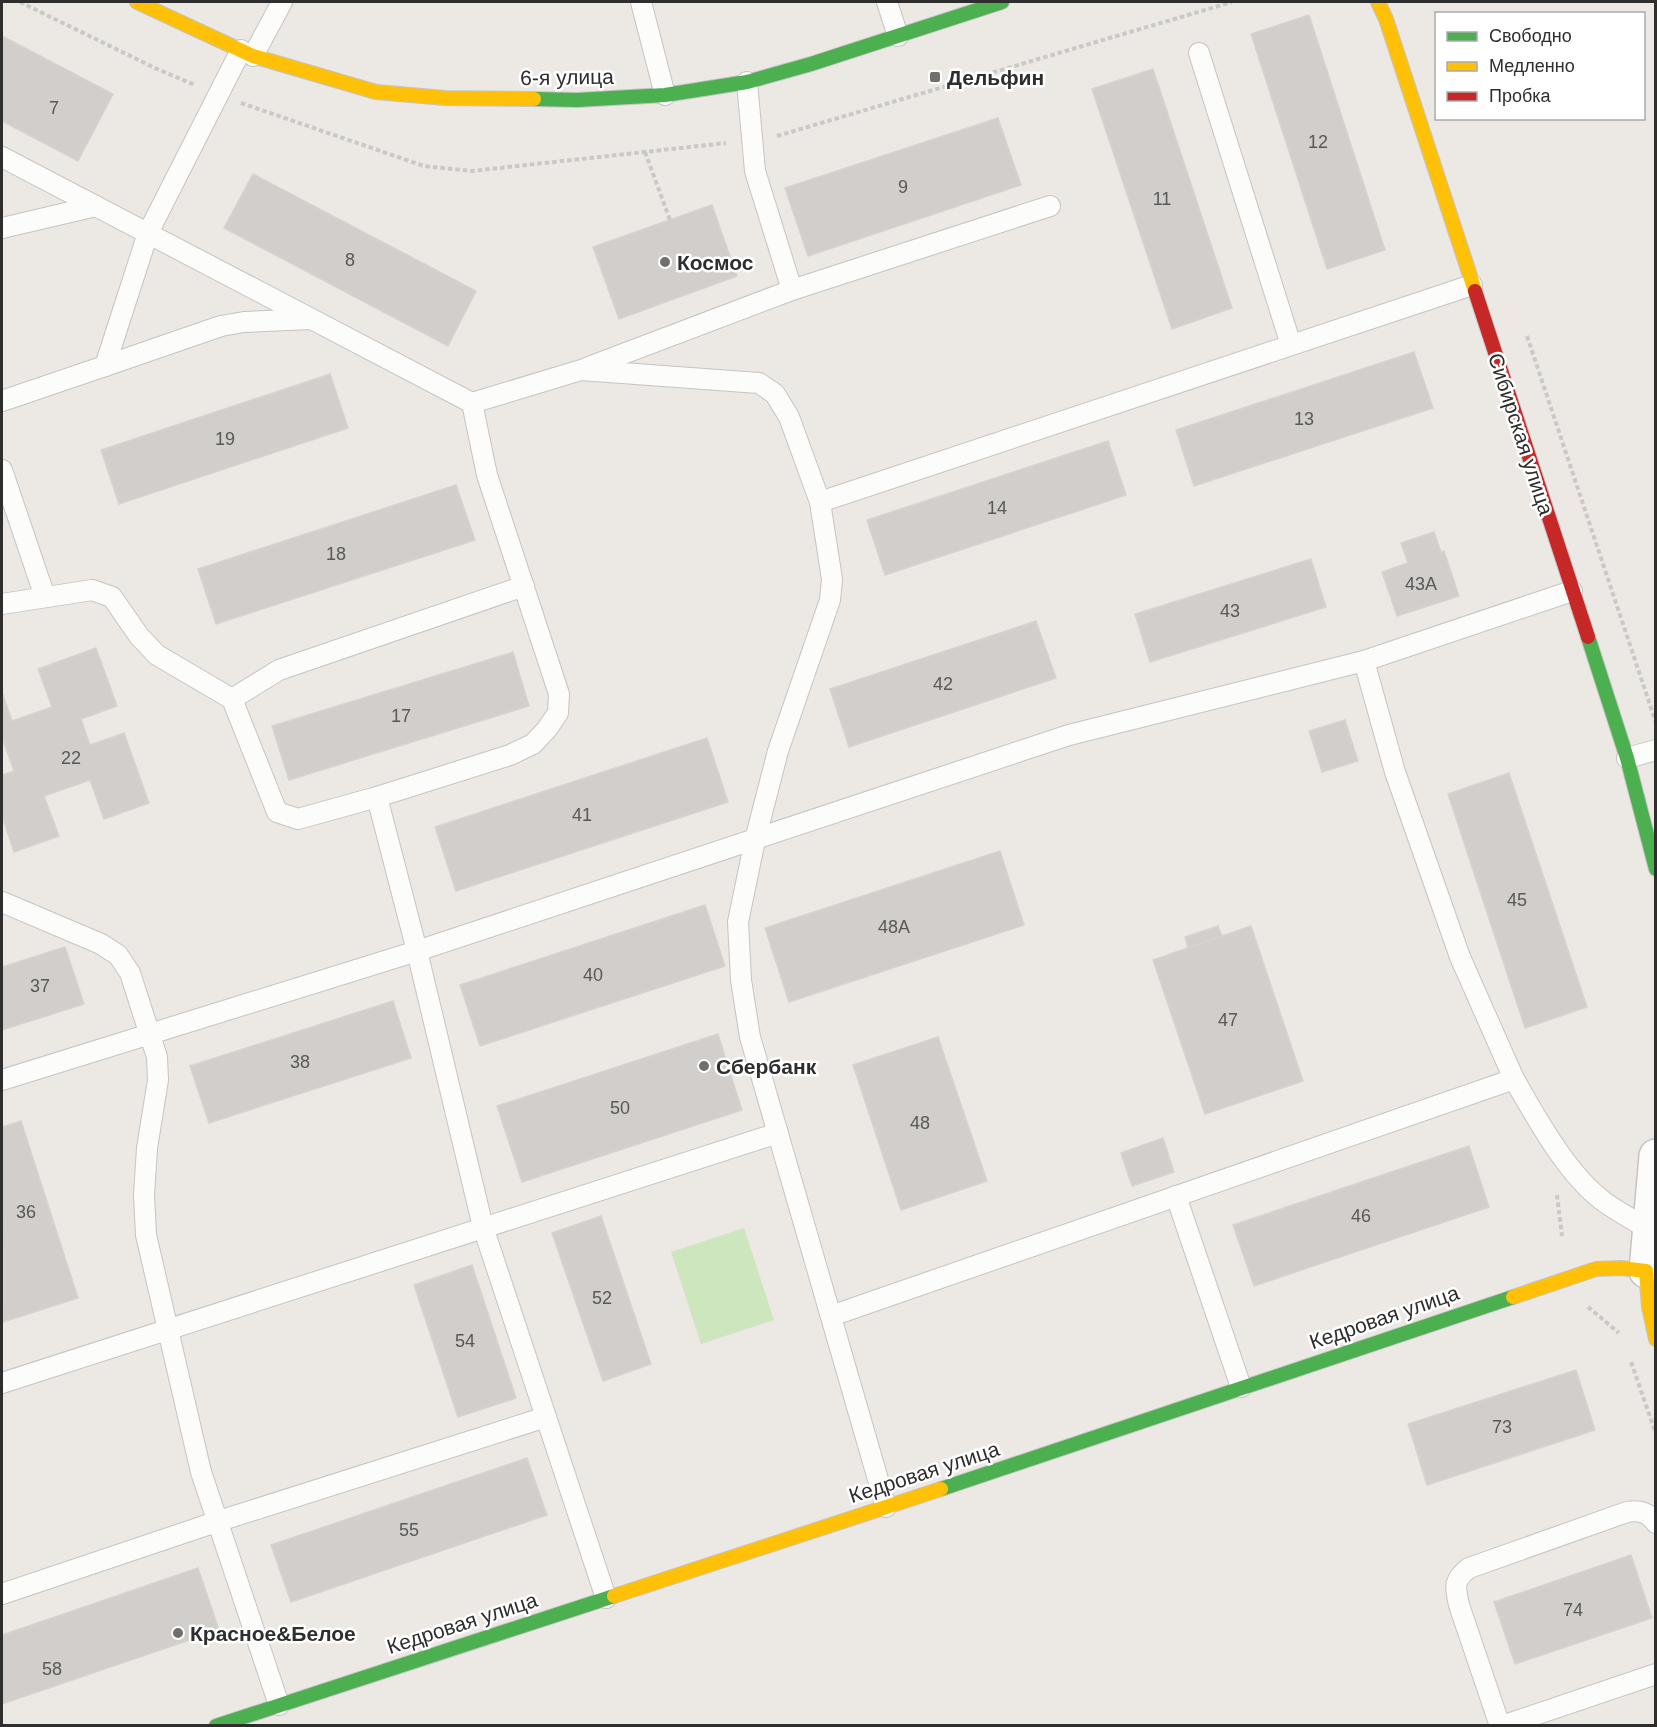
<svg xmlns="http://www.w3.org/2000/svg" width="1657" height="1727" font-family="Arial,sans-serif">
  <rect width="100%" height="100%" fill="#ece8e4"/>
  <polygon fill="#cee6be" points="744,1228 774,1320 701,1344 671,1252"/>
  <g fill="#d1cecb" stroke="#d7d4d0" stroke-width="1.5">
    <polygon points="1309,15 1385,250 1327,269 1251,34"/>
    <polygon points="2,36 113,94 78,161 2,121"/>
    <polygon points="1153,69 1232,308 1172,329 1092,89"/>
    <polygon points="998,118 1021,185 808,256 785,188"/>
    <polygon points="253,174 476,291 448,346 224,228"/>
    <polygon points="712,205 737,276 619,319 593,247"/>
    <polygon points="1414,352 1433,408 1194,486 1176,430"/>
    <polygon points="330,374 348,428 119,504 101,450"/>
    <polygon points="1108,441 1126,495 885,575 867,520"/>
    <polygon points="456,485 475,540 216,624 198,569"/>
    <polygon points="1434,532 1441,552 1444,551 1459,596 1397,616 1382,572 1408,563 1401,543"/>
    <polygon points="1311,559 1326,607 1150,662 1135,614"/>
    <polygon points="1036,621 1056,678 849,747 830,689"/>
    <polygon points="96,648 117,706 81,719 90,745 124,733 149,803 104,819 90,780 44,796 59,836 14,852 2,816 2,775 14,771 2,737 2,692 12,721 52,707 38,669"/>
    <polygon points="513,652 529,706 289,780 272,726"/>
    <polygon points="1345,720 1358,761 1322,772 1309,731"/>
    <polygon points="707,738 728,802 456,891 435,827"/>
    <polygon points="1509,773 1587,1007 1525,1028 1448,794"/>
    <polygon points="1000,851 1024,925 789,1002 765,928"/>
    <polygon points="705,905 725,966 480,1046 460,985"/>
    <polygon points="1218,926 1222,936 1188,948 1185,937"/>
    <polygon points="1251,926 1303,1081 1205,1114 1153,960"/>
    <polygon points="65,947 84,1004 2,1030 2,967"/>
    <polygon points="393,1001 411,1058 209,1123 190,1066"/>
    <polygon points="718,1034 742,1110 522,1182 497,1106"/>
    <polygon points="938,1037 987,1181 901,1210 853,1065"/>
    <polygon points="21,1121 78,1298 3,1322 2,1127"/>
    <polygon points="1163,1138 1174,1172 1132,1186 1121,1153"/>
    <polygon points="1469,1146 1489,1207 1254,1286 1233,1225"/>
    <polygon points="601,1216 651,1364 603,1381 552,1233"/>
    <polygon points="472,1265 516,1398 458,1417 414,1285"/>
    <polygon points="1576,1370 1595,1430 1427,1485 1408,1424"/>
    <polygon points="527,1458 547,1515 291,1602 271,1545"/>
    <polygon points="1631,1555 1652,1618 1515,1664 1494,1602"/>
    <polygon points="198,1568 219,1630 2,1704 2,1635"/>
  </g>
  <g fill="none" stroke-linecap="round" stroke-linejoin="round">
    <defs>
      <g id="lane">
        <polyline points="641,2 665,95"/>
        <polyline points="887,2 898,36"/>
        <polyline points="1199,53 1291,345"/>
        <polyline points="253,56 282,2"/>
        <polyline points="747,82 755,171 792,290"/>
        <polyline points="2,157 472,403 581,370 759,383 775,394 789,417 820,502 832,579 830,600 778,751 755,840 738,922 741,980 750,1037 886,1507"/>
        <polyline points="2,228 96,206"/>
        <polyline points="105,366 221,326 244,322 311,319"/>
        <polyline points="586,368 792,290 1050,206"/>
        <polyline points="2,401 105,366 148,233 241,50"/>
        <polyline points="2,470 45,597"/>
        <polyline points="820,502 1472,285"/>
        <polyline points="2,604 92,590 112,597 139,636 157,655 232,699 277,812 298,819 377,797 510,755 533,744 547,729 558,713 559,694 487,475 472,403"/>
        <polyline points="1364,661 1395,772 1460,957 1514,1079"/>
        <polyline points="232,699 279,670 524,586"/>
        <polyline points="1627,758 1656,750"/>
        <polyline points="377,797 417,951 483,1227 606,1598"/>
        <polyline points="2,902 101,944 118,955 130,973 157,1057 158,1080 147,1148 144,1195 146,1235 201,1472 279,1705"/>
        <polyline points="2,1080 417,951 1069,735 1364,661 1572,591"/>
        <polyline points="1176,1196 1241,1387"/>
        <path d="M831 1316 1514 1079C1535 1116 1565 1170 1598 1197 1613 1210 1633 1219 1649 1230"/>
        <polyline points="2,1383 778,1133"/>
        <polyline points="2,1594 216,1522 546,1417"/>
        <path d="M1500 1726 1459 1605C1455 1587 1453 1580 1469 1568L1627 1512C1640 1510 1648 1512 1656 1523"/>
        <polyline points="1502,1726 1656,1674"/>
      </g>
      <polyline id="street" points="1646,1271 1656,1156"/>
      <g id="fast">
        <polyline points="534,99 577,100 665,95 747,82 811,64 1002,2"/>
        <polyline points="1588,637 1627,758 1656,869"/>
        <polyline points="941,1489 1513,1297"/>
        <polyline points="216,1726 614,1596"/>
      </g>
      <g id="slow">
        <polyline points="137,2 253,56 376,92 445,98 534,99"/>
        <polyline points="1378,2 1386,19 1475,291"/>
        <polyline points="1513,1297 1596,1269 1621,1268 1646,1271 1649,1307 1656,1339"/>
        <polyline points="614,1596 941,1489"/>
      </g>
      <polyline id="jam" points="1475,291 1588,637"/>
    </defs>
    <use href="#lane" stroke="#c5c4c5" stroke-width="22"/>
    <use href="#street" stroke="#c5c4c5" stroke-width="36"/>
    <use href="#fast" stroke="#c5c4c5" stroke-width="16"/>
    <use href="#slow" stroke="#c5c4c5" stroke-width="16"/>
    <use href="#jam" stroke="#c5c4c5" stroke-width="16"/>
    <g stroke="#c9c9c8" stroke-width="4" stroke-dasharray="4.5 3" stroke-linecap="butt">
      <polyline points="20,2 157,69 195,85"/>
      <polyline points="241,103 424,166 472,171 726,143"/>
      <polyline points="777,136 1232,2"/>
      <polyline points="645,152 670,220"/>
      <polyline points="1527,336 1656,723"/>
      <polyline points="1557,1195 1562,1236"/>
      <polyline points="1588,1307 1619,1333"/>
      <polyline points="1631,1362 1656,1434"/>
    </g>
    <use href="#lane" stroke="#fcfcfb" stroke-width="20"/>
    <use href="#street" stroke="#fcfcfb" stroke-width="33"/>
    <use href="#fast" stroke="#4caf50" stroke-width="14"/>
    <use href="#slow" stroke="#ffc107" stroke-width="14"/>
    <use href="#jam" stroke="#c62828" stroke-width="14"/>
  </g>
  <g fill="#706f6e" stroke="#fff" stroke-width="2">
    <rect x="929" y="71" width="12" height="12" rx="3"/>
    <circle cx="665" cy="262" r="6"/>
    <circle cx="704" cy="1066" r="6"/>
    <circle cx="178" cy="1633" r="6"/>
  </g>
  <g text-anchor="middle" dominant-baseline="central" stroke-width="5" stroke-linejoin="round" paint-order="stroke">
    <g font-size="18" fill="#585857">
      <text x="54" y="108">7</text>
      <text x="1318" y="142">12</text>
      <text x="903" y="187">9</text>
      <text x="1162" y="199">11</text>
      <text x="350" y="260">8</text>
      <text x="1304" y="419">13</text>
      <text x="225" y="439">19</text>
      <text x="997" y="508">14</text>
      <text x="336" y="554">18</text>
      <text x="1421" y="584">43А</text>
      <text x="1230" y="611">43</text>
      <text x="943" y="684">42</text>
      <text x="401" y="716">17</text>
      <text x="71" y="758">22</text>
      <text x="582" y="815">41</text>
      <text x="1517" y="900">45</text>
      <text x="894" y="927">48А</text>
      <text x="593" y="975">40</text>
      <text x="40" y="986">37</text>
      <text x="1228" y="1020">47</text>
      <text x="300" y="1062">38</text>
      <text x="620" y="1108">50</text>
      <text x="920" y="1123">48</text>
      <text x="26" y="1212">36</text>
      <text x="1361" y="1216">46</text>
      <text x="602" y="1298">52</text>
      <text x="465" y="1341">54</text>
      <text x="1502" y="1427">73</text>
      <text x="409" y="1530">55</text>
      <text x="1573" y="1610">74</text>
      <text x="52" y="1669">58</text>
    </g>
    <g font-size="21" fill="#2e2e2e" stroke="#fff">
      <text transform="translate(567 77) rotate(-1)">6-я улица</text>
      <text transform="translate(1521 434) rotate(72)">Сибирская улица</text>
      <text transform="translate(1384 1317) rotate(-19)">Кедровая улица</text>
      <text transform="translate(924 1472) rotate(-18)">Кедровая улица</text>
      <text transform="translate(462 1623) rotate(-18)">Кедровая улица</text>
    </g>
    <g font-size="21" font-weight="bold" fill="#2e2e2e" stroke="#fff" text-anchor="start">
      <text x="947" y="77">Дельфин</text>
      <text x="677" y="262">Космос</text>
      <text x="716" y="1066">Сбербанк</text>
      <text x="190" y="1633">Красное&amp;Белое</text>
    </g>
  </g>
  <rect width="1657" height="1727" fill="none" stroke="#2e2e2e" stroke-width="6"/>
  <rect x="1435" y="12" width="210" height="108" fill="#ffffff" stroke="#ababab" stroke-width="1.5"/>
  <rect x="1447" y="32" width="30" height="9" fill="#4caf50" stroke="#ababab" stroke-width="1.5"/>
  <text x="1489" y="42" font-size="18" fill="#2e2e2e">Свободно</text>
  <rect x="1447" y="62" width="30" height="9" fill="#ffc107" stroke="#ababab" stroke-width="1.5"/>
  <text x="1489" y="72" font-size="18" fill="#2e2e2e">Медленно</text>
  <rect x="1447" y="92" width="30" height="9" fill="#c62828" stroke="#ababab" stroke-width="1.5"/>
  <text x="1489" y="102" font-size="18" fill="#2e2e2e">Пробка</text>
</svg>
